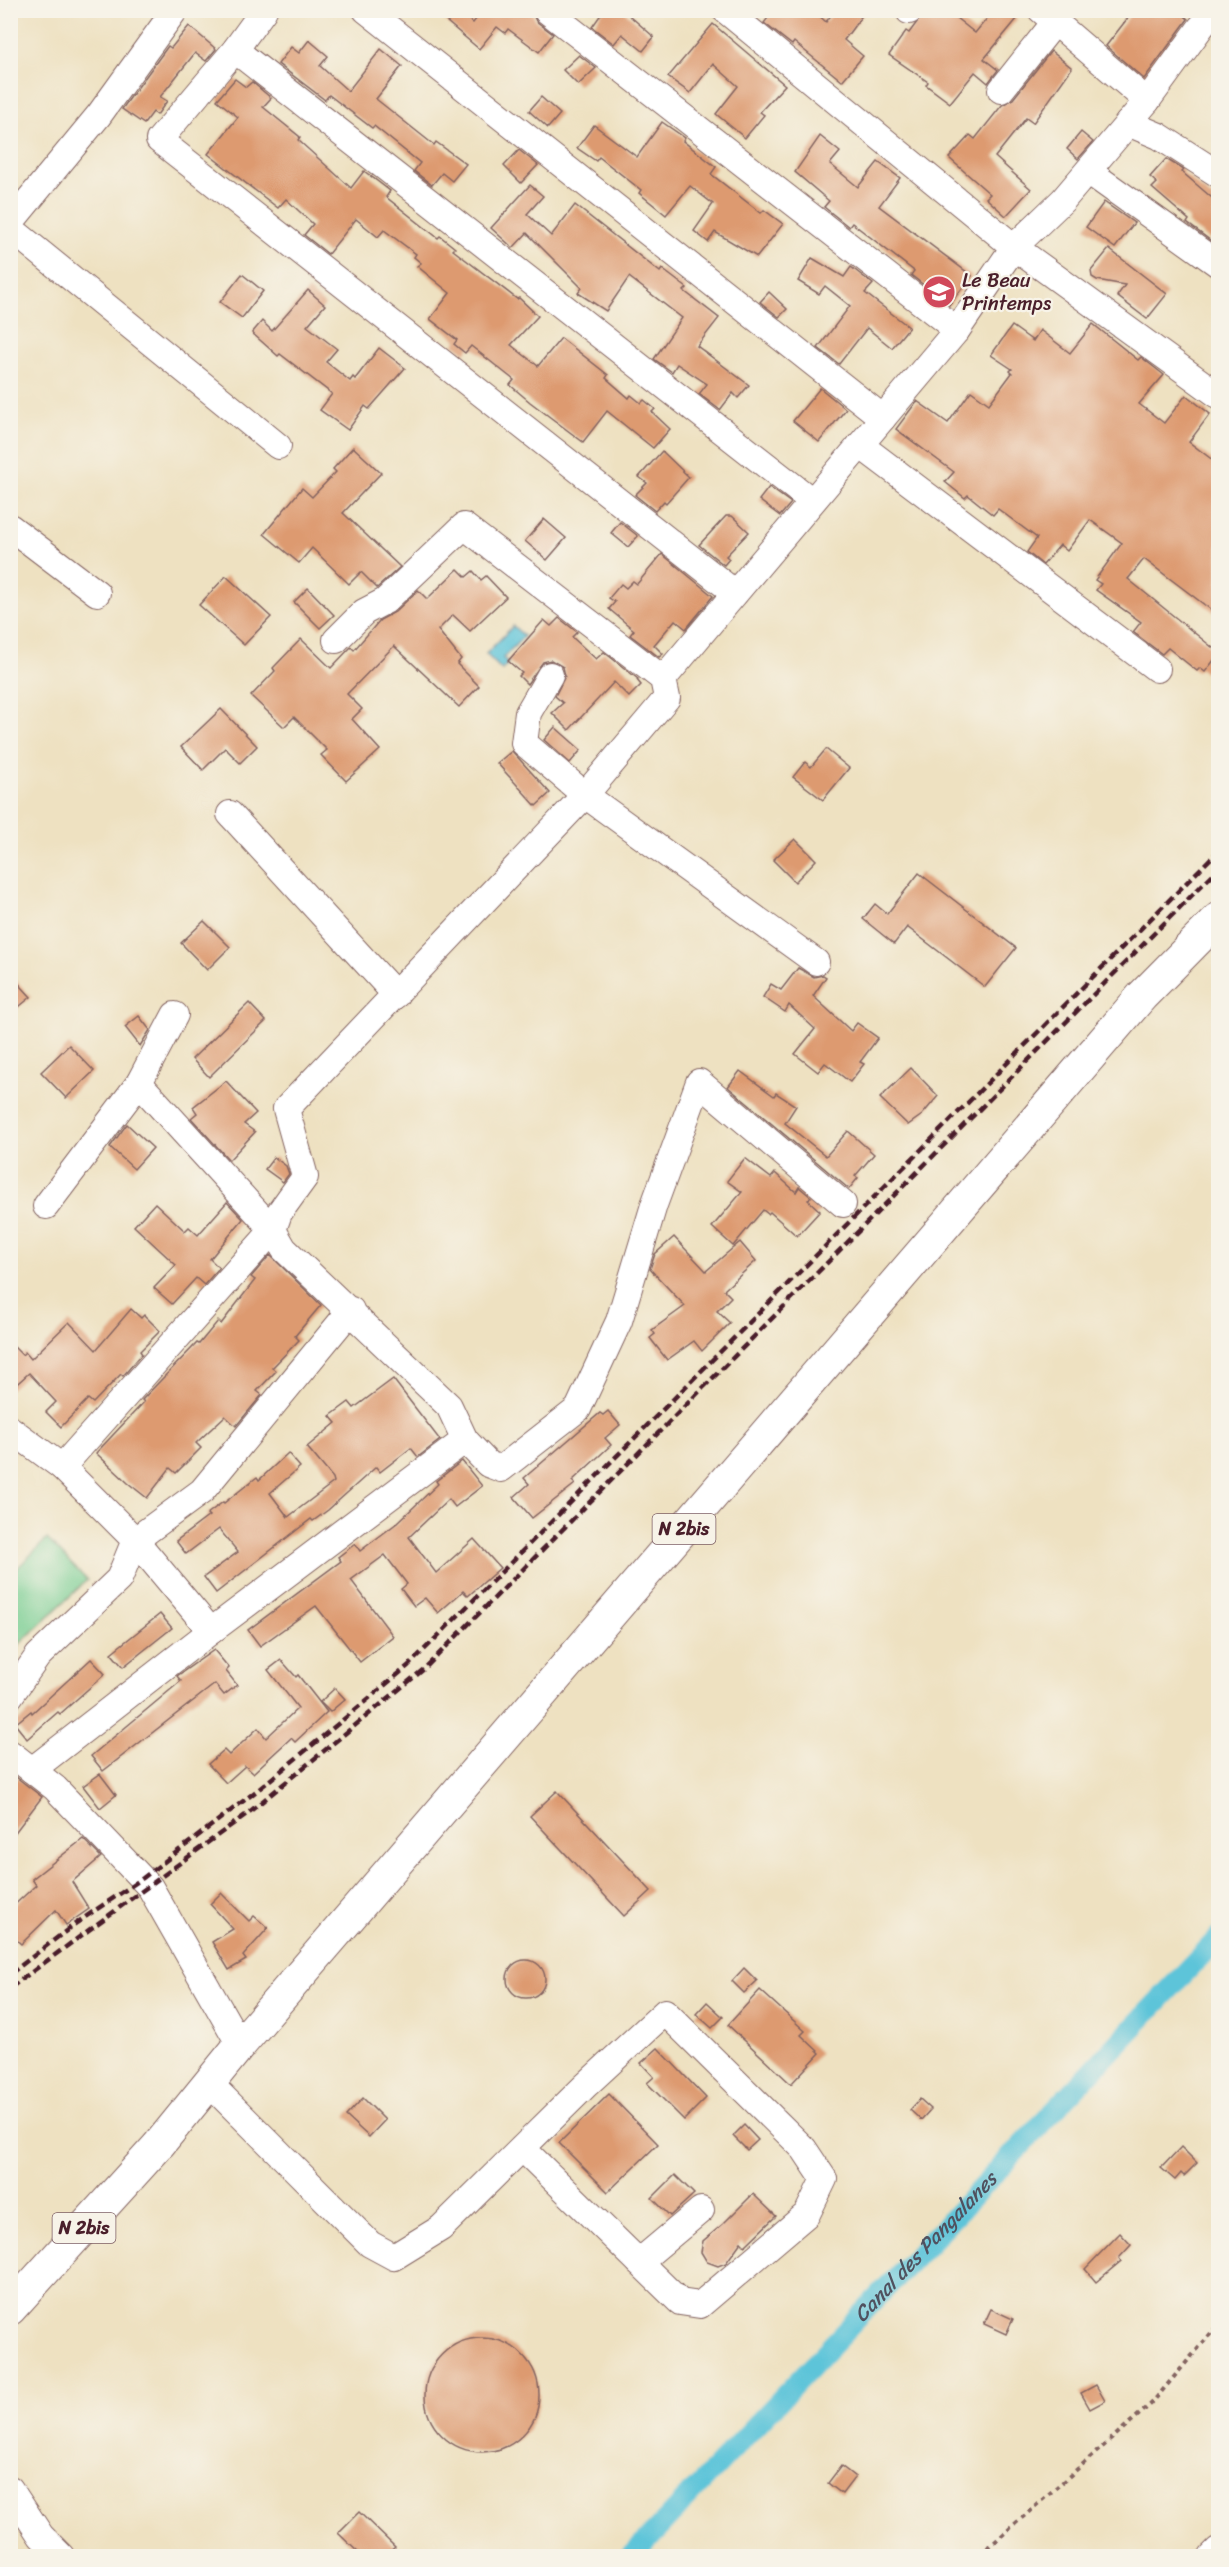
<svg xmlns="http://www.w3.org/2000/svg" width="1229" height="2567" font-family="Sriracha,sans-serif">
  <rect width="100%" height="100%" fill="#f7f3e8"/>
  <filter id="ink" filterUnits="userSpaceOnUse"><feTurbulence type="fractalNoise" baseFrequency=".0167" numOctaves="2"/><feDisplacementMap in="SourceGraphic" scale="12" xChannelSelector="R" yChannelSelector="G"/><feConvolveMatrix kernelMatrix="1 2 1 2 8 2 1 2 1" color-interpolation-filters="sRGB"/></filter>
  <filter id="wash" filterUnits="userSpaceOnUse"><feTurbulence type="fractalNoise" baseFrequency=".008" numOctaves="4" result="noise"/><feDisplacementMap in="SourceGraphic" scale="24" xChannelSelector="R" yChannelSelector="G"/><feGaussianBlur stdDeviation="1.35" result="paint"/><feColorMatrix in="noise" values="0 0 0 0 0 0 0 0 0 0 0 0 0 0 0 0 0 1.4 0 .05"/><feComposite in="paint" operator="in"/></filter>
  <g filter="url(#wash)">
    <rect width="100%" height="100%" fill="#eee1c1"/>
    <polygon fill="#77cd91" stroke="#60765e" stroke-width="1.5" points="47,1539 87,1580 12,1651 11,1574"/>
    <polygon fill="#5dc4d9" stroke="#547282" stroke-width="1.5" points="513,626 524,636 503,658 508,663 502,670 486,654"/>
    <g fill="none" stroke-linecap="round" stroke-linejoin="round">
      <path stroke="#5dc4d9" stroke-width="21" id="s1" d="M632 2556 1218 1938"/>
    </g>
    <g id="blocks">
      <g fill="#dd9a70">
        <polygon points="433,10 457,10 473,23 480,14 476,10 531,10 536,21 553,34 539,52 508,29 505,33 497,27 479,49"/>
        <polygon points="604,10 623,10 654,37 643,51 622,34 614,44 592,27"/>
        <polygon points="774,10 813,10 826,22 835,10 866,10 844,40 863,56 842,81 794,42 792,45 764,23"/>
        <polygon points="926,10 946,10 975,33 994,10 1006,10 1017,19 984,59 998,70 988,83 975,72 950,103 926,85 928,82 889,55 906,31 909,33"/>
        <polygon points="1134,10 1178,10 1188,19 1144,79 1106,46"/>
        <polygon points="713,24 785,85 760,112 764,115 745,138 716,114 738,86 713,64 690,93 668,77"/>
        <polygon points="189,26 216,49 206,61 195,53 160,97 167,101 157,115 153,112 144,124 122,109 168,46 171,48"/>
        <polygon points="309,40 328,56 320,66 348,91 381,49 402,66 376,99 434,145 436,142 466,164 452,181 442,173 432,185 414,171 420,163 374,126 372,128 329,95 325,100 278,64 291,47 299,53"/>
        <polygon points="1051,51 1072,68 1033,123 1026,118 995,157 1031,189 1006,216 986,198 990,194 949,158 970,135 975,139 1002,105 1013,99"/>
        <polygon points="579,55 596,68 578,85 563,70"/>
        <polygon points="235,79 246,87 252,82 271,98 263,107 300,137 298,140 351,188 364,171 390,191 386,197 438,238 440,236 455,248 453,250 517,299 519,298 538,316 511,345 538,366 561,338 608,375 606,378 629,398 631,395 641,403 644,400 655,409 652,412 670,429 653,448 607,411 583,442 530,402 510,385 514,380 471,346 465,353 454,344 457,340 430,319 450,293 417,266 421,263 414,257 416,254 384,230 378,237 356,219 328,254 304,235 313,224 286,199 278,208 208,154 238,117 217,100"/>
        <polygon points="541,97 560,114 548,128 529,111"/>
        <polygon points="662,122 685,138 683,141 716,167 711,174 761,213 764,210 783,224 757,257 715,232 708,242 694,231 713,204 690,186 666,215 639,193 641,190 599,157 596,161 577,148 594,125 637,157"/>
        <polygon points="1081,132 1093,142 1078,159 1067,149"/>
        <polygon points="820,136 840,152 830,164 858,187 878,162 900,178 879,206 972,276 949,305 911,275 914,271 852,223 849,227 824,207 829,201 795,172"/>
        <polygon points="519,150 538,165 521,183 504,166"/>
        <polygon points="1166,159 1184,170 1182,172 1218,203 1218,246 1187,223 1189,220 1152,188 1157,183 1150,177"/>
        <polygon points="530,185 543,196 527,214 551,236 575,205 660,272 662,269 687,288 684,291 719,318 697,346 749,385 738,398 733,393 720,410 699,394 707,384 677,364 672,372 654,359 682,318 629,277 606,311 578,293 582,288 527,233 513,248 491,228"/>
        <polygon points="1104,202 1134,223 1115,248 1086,227"/>
        <polygon points="1109,249 1167,294 1147,319 1117,296 1125,285 1097,280 1092,277 1091,271"/>
        <polygon points="812,258 844,277 851,267 873,284 865,293 909,327 892,348 867,328 839,364 818,348 850,306 825,286 819,294 798,281"/>
        <polygon points="242,274 263,291 242,318 220,302"/>
        <polygon points="308,290 325,305 307,326 337,349 326,362 350,381 353,377 355,379 379,348 405,368 369,409 365,406 348,430 320,410 332,394 280,354 278,356 252,333 262,321 272,331"/>
        <polygon points="769,292 787,309 779,317 760,302"/>
        <polygon points="1093,324 1138,360 1141,357 1164,375 1139,404 1164,423 1186,395 1210,414 1189,442 1218,464 1218,615 1144,559 1128,579 1218,652 1218,655 1205,672 1200,668 1197,671 1168,648 1162,654 1133,632 1141,622 1096,590 1101,584 1095,580 1122,543 1090,520 1067,551 1060,545 1043,565 1027,552 1037,538 998,509 993,515 968,495 965,498 945,482 954,472 896,429 917,401 948,423 971,391 989,404 1012,373 1010,371 1012,369 991,355 1012,326 1033,341 1040,330 1070,353"/>
        <polygon points="820,388 846,409 819,442 793,421"/>
        <polygon points="353,447 381,473 343,513 400,567 377,588 361,572 349,584 312,548 299,563 264,534 302,488 312,497 336,472 333,469"/>
        <polygon points="662,451 689,477 666,503 664,501 655,511 635,495 647,483 639,477"/>
        <polygon points="769,487 791,503 780,516 759,500"/>
        <polygon points="726,516 732,516 749,532 726,556 729,559 724,565 699,545"/>
        <polygon points="544,519 566,538 547,560 525,541"/>
        <polygon points="620,522 638,536 628,547 611,533"/>
        <polygon points="662,554 713,596 686,629 675,620 654,645 663,654 659,657 630,635 634,630 609,609 615,602 609,598 621,584 626,588 633,581 637,584"/>
        <polygon points="458,569 466,577 473,571 481,580 486,576 506,597 470,631 453,615 438,630 461,659 457,664 479,686 459,707 394,646 347,694 362,709 352,719 380,750 346,781 321,755 327,750 294,717 284,727 251,696 275,671 273,668 301,639 331,668 351,647 354,650 380,620 395,612 418,590 427,599"/>
        <polygon points="226,576 271,617 244,645 199,605"/>
        <polygon points="308,588 334,615 320,628 294,602"/>
        <polygon points="559,618 577,632 572,637 596,659 604,652 638,679 637,680 641,685 629,697 614,682 569,730 552,713 563,703 555,696 565,676 563,667 551,660 543,662 527,684 519,676 522,673 508,661 544,620 551,626"/>
        <polygon points="221,709 257,746 240,763 225,748 203,770 181,747"/>
        <polygon points="555,727 581,750 570,763 544,740"/>
        <polygon points="826,749 849,768 823,800 793,777 805,762 811,767"/>
        <polygon points="512,751 550,793 536,806 497,763"/>
        <polygon points="795,839 816,860 795,882 773,860"/>
        <polygon points="919,873 1016,948 985,987 907,927 894,944 863,919 875,904 887,914"/>
        <polygon points="204,921 230,947 207,970 181,943"/>
        <polygon points="798,968 814,977 823,975 826,977 813,996 851,1031 857,1023 878,1038 860,1062 864,1064 850,1082 825,1063 818,1072 795,1054 815,1029 789,1005 785,1012 763,997 771,984 781,990"/>
        <polygon points="10,974 31,997 10,1014"/>
        <polygon points="249,1003 266,1021 209,1077 192,1059"/>
        <polygon points="139,1016 150,1030 140,1046 125,1027"/>
        <polygon points="69,1045 94,1071 66,1098 41,1072"/>
        <polygon points="911,1068 938,1096 922,1115 908,1125 880,1098"/>
        <polygon points="740,1071 774,1096 776,1093 796,1106 785,1123 826,1156 848,1131 874,1154 855,1176 858,1178 849,1189 728,1087"/>
        <polygon points="226,1081 256,1113 244,1124 255,1132 229,1160 191,1118 197,1113 193,1107"/>
        <polygon points="127,1124 153,1148 134,1169 110,1147"/>
        <polygon points="274,1157 286,1166 289,1174 283,1182 265,1169"/>
        <polygon points="745,1158 771,1178 775,1173 796,1192 799,1187 811,1197 808,1200 820,1211 797,1236 770,1212 768,1214 763,1210 733,1246 712,1227 742,1192 727,1181"/>
        <polygon points="227,1202 243,1219 210,1259 219,1268 204,1285 196,1278 172,1304 154,1288 176,1265 134,1226 155,1203 185,1231 189,1227 198,1235"/>
        <polygon points="674,1237 706,1271 740,1242 756,1261 724,1290 731,1297 717,1311 730,1323 702,1351 694,1341 667,1360 650,1338 655,1334 652,1330 685,1306 650,1269 655,1254"/>
        <polygon points="270,1255 321,1305 295,1336 299,1340 272,1368 276,1371 257,1391 262,1395 236,1426 225,1416 196,1443 201,1448 176,1473 170,1468 147,1498 128,1483 96,1453 144,1402 142,1400 161,1380 197,1343 199,1344 218,1321 221,1324 255,1280 251,1277"/>
        <polygon points="131,1309 141,1318 144,1315 160,1331 140,1351 142,1354 123,1376 121,1374 93,1403 88,1399 61,1427 46,1412 56,1402 29,1373 10,1390 10,1343 22,1355 25,1352 31,1359 69,1322 96,1350"/>
        <polygon points="393,1379 440,1440 418,1457 411,1448 380,1472 376,1467 328,1510 313,1521 311,1519 216,1593 204,1577 238,1552 219,1529 186,1554 176,1541 209,1516 207,1514 223,1502 224,1503 257,1477 259,1480 288,1453 300,1467 270,1493 288,1517 334,1482 333,1478 307,1447 336,1423 330,1416 349,1402 354,1408"/>
        <polygon points="608,1411 620,1425 605,1438 611,1445 572,1481 575,1484 532,1518 514,1497 529,1484 524,1478 600,1413 603,1415"/>
        <polygon points="462,1461 482,1486 455,1507 449,1499 409,1537 436,1573 474,1539 500,1568 468,1596 463,1591 438,1613 425,1598 414,1606 401,1589 407,1584 385,1555 351,1580 393,1636 360,1662 316,1606 260,1646 248,1630 341,1561 338,1557 355,1544 360,1551 397,1523 438,1484 436,1481"/>
        <polygon points="160,1614 172,1628 123,1667 111,1653"/>
        <polygon points="214,1650 229,1668 226,1671 237,1685 224,1695 215,1684 103,1771 91,1756 181,1681 177,1676"/>
        <polygon points="91,1659 105,1674 60,1714 58,1712 27,1739 15,1724 31,1711 32,1713"/>
        <polygon points="281,1660 296,1677 298,1675 327,1712 295,1742 291,1738 253,1773 245,1766 226,1783 208,1764 224,1750 229,1755 258,1728 266,1738 298,1708 268,1670"/>
        <polygon points="335,1688 345,1699 330,1712 320,1702"/>
        <polygon points="100,1774 116,1795 100,1808 83,1786"/>
        <polygon points="16,1777 42,1797 10,1839 10,1786"/>
        <polygon points="557,1791 651,1891 624,1916 530,1816"/>
        <polygon points="83,1839 101,1857 72,1882 89,1909 66,1925 56,1910 21,1944 10,1934 10,1909 36,1885 32,1879"/>
        <polygon points="221,1893 249,1921 254,1916 268,1928 243,1956 246,1960 229,1970 212,1942 233,1929 210,1904"/>
        <circle cx="526" cy="1979" r="19"/>
        <polygon points="744,1968 757,1981 744,1993 732,1981"/>
        <polygon points="760,1990 805,2031 801,2035 820,2053 791,2084 728,2025"/>
        <polygon points="707,2002 723,2017 712,2028 696,2014"/>
        <polygon points="658,2048 706,2098 684,2120 647,2083 654,2077 641,2063"/>
        <polygon points="609,2094 658,2144 608,2192 559,2143"/>
        <polygon points="363,2098 385,2120 369,2137 346,2116"/>
        <polygon points="920,2099 931,2109 921,2120 910,2110"/>
        <polygon points="744,2125 758,2140 747,2150 733,2136"/>
        <polygon points="1181,2147 1197,2163 1184,2176 1181,2173 1175,2180 1161,2168"/>
        <polygon points="675,2175 694,2194 670,2216 652,2198"/>
        <polygon points="753,2194 776,2216 745,2246 741,2242 726,2263 718,2266 707,2262 701,2252 703,2241 723,2224"/>
        <polygon points="1120,2233 1131,2245 1119,2258 1121,2261 1096,2282 1085,2269"/>
        <polygon points="991,2309 1013,2319 1006,2334 984,2324"/>
        <circle cx="482" cy="2395" r="57"/>
        <polygon points="1096,2385 1105,2401 1090,2409 1081,2393"/>
        <polygon points="841,2466 855,2477 842,2494 828,2483"/>
        <polygon points="359,2512 395,2547 385,2556 362,2556 338,2533"/>
      </g>
    </g>
  </g>
  <g filter="url(#ink)">
    <use href="#blocks" fill-opacity="0" stroke="#836360" stroke-width="1.5"/>
    <g fill="none" stroke-linecap="round" stroke-linejoin="round">
      <defs>
        <g id="minor">
          <polyline points="264,10 235,50 159,140 735,593"/>
          <polyline points="366,10 883,418"/>
          <polyline points="546,10 957,330"/>
          <polyline points="725,10 1014,247 1218,395"/>
          <polyline points="909,11 909,10"/>
          <polyline points="235,50 812,501"/>
          <polyline points="1001,90 1055,22"/>
          <polyline points="1147,101 1201,27 1216,10"/>
          <polyline points="1128,123 1159,136 1218,174"/>
          <polyline points="1088,171 1218,264"/>
          <polyline points="10,223 99,115 175,10"/>
          <polyline points="10,228 278,446"/>
          <polyline points="860,445 1157,669"/>
          <polyline points="10,527 97,593"/>
          <polyline points="550,675 528,713 524,743 585,795 816,962"/>
          <polyline points="663,679 957,330 1014,247 1063,200 1147,101 1041,10"/>
          <polyline points="230,814 396,995"/>
          <polyline points="46,1206 139,1083 175,1015"/>
          <polyline points="10,1429 62,1467 135,1540 119,1579 38,1656 10,1696"/>
          <polyline points="465,1440 488,1464 501,1469 578,1409 619,1321 654,1205 699,1082 843,1204"/>
          <polyline points="62,1467 273,1230 279,1213 305,1177 286,1109 585,795 667,698 663,679 464,526 385,601 364,612 336,640"/>
          <polyline points="211,1631 135,1540 202,1491 351,1310"/>
          <polyline points="10,1753 55,1788 150,1887 240,2045"/>
          <polyline points="32,1770 211,1631 465,1440 449,1406 284,1249 273,1230 139,1083"/>
          <polyline points="209,2083 370,2244 394,2257 441,2228 585,2086 665,2012 804,2149 824,2179 807,2214 700,2305 680,2302 522,2148"/>
          <polyline points="639,2262 701,2210"/>
          <polyline points="10,2489 41,2536 61,2556"/>
          <polyline points="1212,2556 1218,2550"/>
        </g>
        <polyline id="major" points="10,2309 157,2147 240,2045 1142,996 1218,919"/>
      </defs>
      <use href="#minor" stroke="#836360" stroke-width="28"/>
      <use href="#major" stroke="#836360" stroke-width="34"/>
      <polyline stroke="#836360" stroke-width="4" stroke-dasharray="4.5 4.5" stroke-linecap="butt" points="983,2556 990,2546 1151,2404 1218,2325"/>
      <use href="#minor" stroke="#fff" stroke-width="26"/>
      <use href="#major" stroke="#fff" stroke-width="32"/>
      <g stroke="#4a1f2b" stroke-width="4.5" stroke-dasharray="9 4.5" stroke-linecap="butt">
        <polyline points="10,1974 75,1924 143,1878 259,1789 408,1666 1218,851"/>
        <polyline points="10,1988 248,1813 424,1669 1218,869"/>
      </g>
    </g>
  </g>
  <defs>
    <symbol id="school-disc" viewBox="-11 -11 22 22"><circle r="9.5" fill="#d1495b" stroke="#f7f3e8"/><path d="M0-5L7-2L0 1L-7-2ZM-4 1L0 2.5L4 1V4Q0 6-4 4Z" fill="#fff"/></symbol>
  </defs>
  <g fill-rule="evenodd">
    <use href="#school-disc" x="920" y="273" width="38" height="38"/>
  </g>
  <g text-anchor="middle" dominant-baseline="central" stroke-width="4.5" stroke-linejoin="round" paint-order="stroke">
    <g fill="#f7f3e8" stroke="#7e5f64" stroke-width="1.5">
      <rect x="652.5" y="1514" width="63" height="30" rx="4.5"/>
      <rect x="52.5" y="2213" width="63" height="30" rx="4.5"/>
    </g>
    <g font-size="18" font-weight="bold" fill="#4a1f2b">
      <text x="684" y="1529">N 2bis</text>
      <text x="84" y="2228">N 2bis</text>
    </g>
    <g font-size="20" fill="#4a1f2b" stroke="#f7f3e8" text-anchor="start">
      <text x="962" y="280">Le Beau<tspan x="962" dy="23">Printemps</tspan></text>
    </g>
    <g font-size="21" font-style="italic" fill="#50515f" stroke="#f7f3e8">
      <text stroke="none"><textPath href="#s1" startOffset="426">Canal des Pangalanes</textPath></text>
    </g>
  </g>
  <rect width="1229" height="2567" fill="none" stroke="#f7f3e8" stroke-width="36"/>
</svg>
